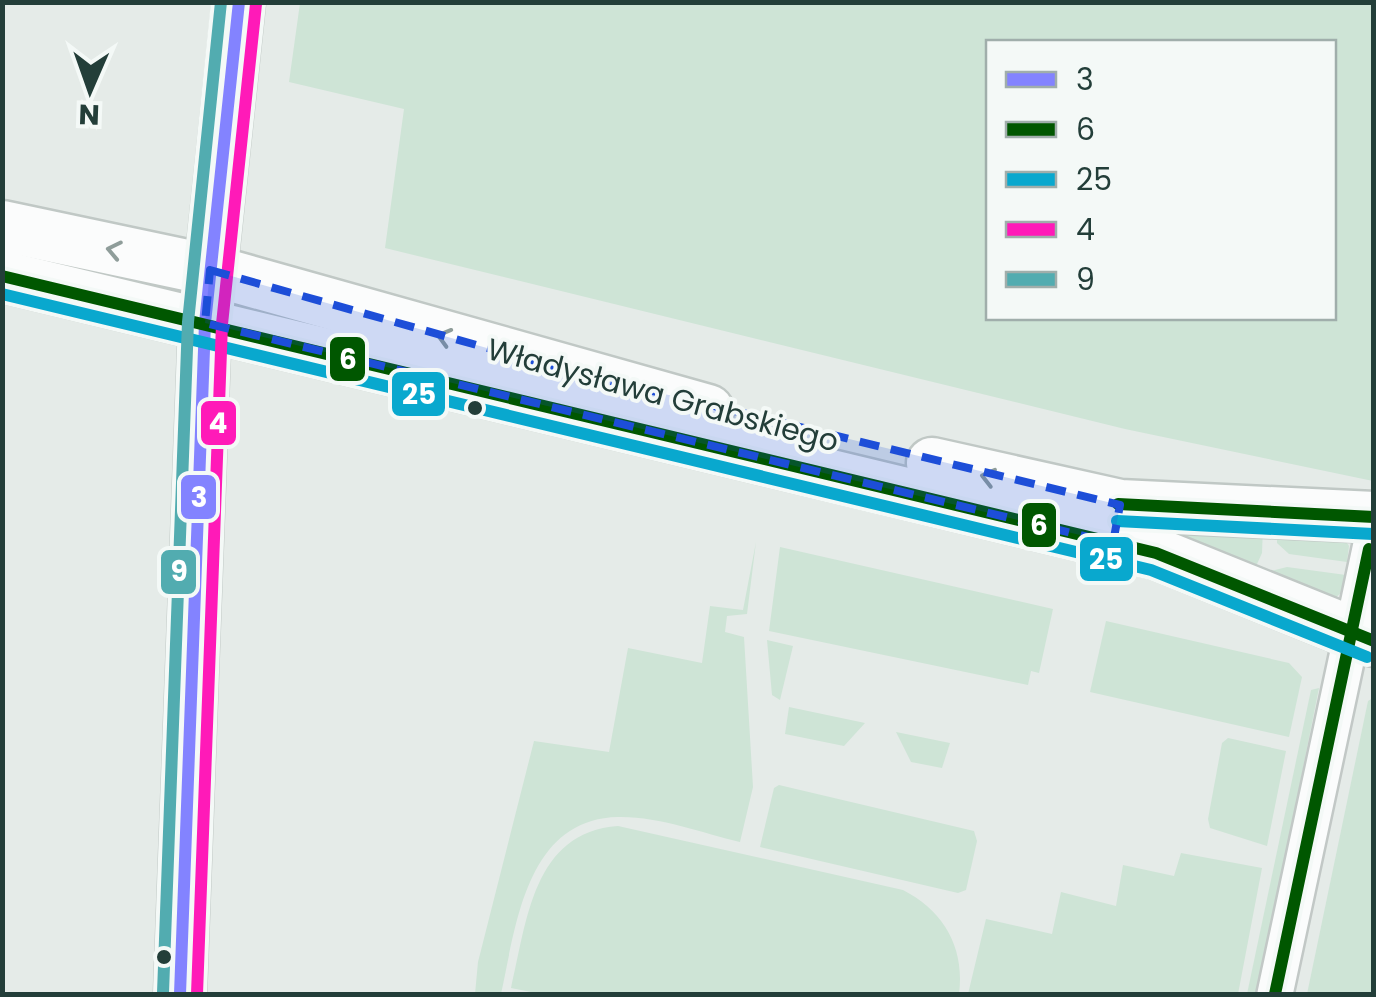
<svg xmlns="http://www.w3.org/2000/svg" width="1376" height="997" font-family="Poppins,sans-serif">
  <rect width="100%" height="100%" fill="#e5ebe8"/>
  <g fill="#cee4d6" fill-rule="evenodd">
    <path d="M300 3H1373V481L1125 429 385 248 404 109 289 82ZM988 42H1334V318H988Z"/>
    <polygon points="1263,526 1262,553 1252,575 1151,533"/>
    <polygon points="1277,526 1340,532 1349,546 1347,562 1289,554 1277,543"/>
    <path d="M756 542 747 614 727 616 725 632 744 637 753 787 740 842C702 833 658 816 618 817 526 819 516 926 501 994H475L478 962 534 741 609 752 628 648 702 663 710 606 743 610Z"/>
    <polygon points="780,547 1053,609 1039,673 1031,671 1028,685 769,631"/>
    <polygon points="1287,567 1346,575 1343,591 1331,602 1268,583 1271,571"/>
    <polygon points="1106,621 1289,663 1302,677 1289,737 1090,692"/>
    <polygon points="767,640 793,646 780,700 772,695"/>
    <polygon points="1319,688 1258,994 1247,994 1311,690"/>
    <polygon points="1373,698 1373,994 1307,994 1368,701"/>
    <polygon points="789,707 865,723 844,746 785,734"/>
    <polygon points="896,732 950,743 942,768 911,762"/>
    <polygon points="1228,738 1286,751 1267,846 1210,828 1208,819 1222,743"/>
    <polygon points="779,785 974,831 977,841 966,890 958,893 760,847 774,788"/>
    <path d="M618 826 903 890C944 911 965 948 959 994H541L511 988C527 921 533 832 618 826Z"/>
    <polygon points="1181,853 1262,868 1238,994 968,994 986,919 1052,934 1061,892 1116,906 1123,865 1174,876"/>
  </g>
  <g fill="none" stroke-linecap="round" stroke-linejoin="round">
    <defs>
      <polyline id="street" points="1275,994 1374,530"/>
      <g id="secondary">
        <polyline points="2,226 210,270 708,410"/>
        <polyline points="2,276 1156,553 1374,641"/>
        <polyline points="932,463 1120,505 1374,517"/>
        <polyline points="180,994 205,323 239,2"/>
      </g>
    </defs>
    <use href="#street" stroke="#c2c8c6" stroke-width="40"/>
    <use href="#secondary" stroke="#c0c8c5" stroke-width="55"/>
    <use href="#street" stroke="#fbfcfc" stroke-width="35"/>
    <use href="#secondary" stroke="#fbfcfc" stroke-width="50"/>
    <defs>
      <polyline id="bus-1" points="180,994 205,323 239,2"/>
      <g id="bus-2">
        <polyline points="2,276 1156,553 1374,641"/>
        <polyline points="1118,504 1374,517"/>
        <polyline points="1275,994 1369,549"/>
      </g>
      <g id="bus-3">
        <polyline points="2,294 1151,570 1367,657"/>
        <polyline points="1117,521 1373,534"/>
      </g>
      <polyline id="bus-4" points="197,994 222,324 256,4"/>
      <polyline id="bus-5" points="163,993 188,322 221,2"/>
    </defs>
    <use href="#bus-1" stroke="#f4f9f7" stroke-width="20"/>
    <use href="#bus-2" stroke="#f4f9f7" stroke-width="20"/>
    <use href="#bus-3" stroke="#f4f9f7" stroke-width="20"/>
    <use href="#bus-4" stroke="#f4f9f7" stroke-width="20"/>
    <use href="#bus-5" stroke="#f4f9f7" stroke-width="20"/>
    <use href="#bus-1" stroke="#8383ff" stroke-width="12"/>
    <use href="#bus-2" stroke="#005700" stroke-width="12"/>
    <use href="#bus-3" stroke="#09a8ce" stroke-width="12"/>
    <use href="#bus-4" stroke="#ff1ab8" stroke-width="12"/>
    <use href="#bus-5" stroke="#52acb0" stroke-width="12"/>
  </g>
  <defs><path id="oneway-chevron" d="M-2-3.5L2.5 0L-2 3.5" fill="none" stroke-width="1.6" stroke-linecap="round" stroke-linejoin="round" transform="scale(2.5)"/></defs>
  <g stroke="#8f9d9a">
    <use href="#oneway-chevron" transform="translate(114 250) rotate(-168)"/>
    <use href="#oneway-chevron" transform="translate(444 337) rotate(-164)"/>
    <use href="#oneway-chevron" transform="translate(988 477) rotate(-166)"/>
  </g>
  <path fill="#1d4ed8" fill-opacity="0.2" stroke="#1d4ed8" stroke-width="8" stroke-dasharray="20 12" stroke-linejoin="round" d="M210 270 562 369 1120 505 1113 543 205 323Z"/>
  <g fill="#233e39" stroke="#f4f9f7" stroke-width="4">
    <circle cx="475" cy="408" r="9"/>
    <circle cx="164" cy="957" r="9"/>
  </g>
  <g text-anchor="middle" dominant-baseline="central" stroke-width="8" stroke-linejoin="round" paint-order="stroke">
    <g font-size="30" fill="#233e39" stroke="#f4f9f7">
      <text transform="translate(663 395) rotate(15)">Władysława Grabskiego</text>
    </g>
  </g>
  <g stroke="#f4f9f7" stroke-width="4">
    <rect x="328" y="335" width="39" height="48" rx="10" fill="#005700"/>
    <rect x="390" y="370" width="57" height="48" rx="10" fill="#09a8ce"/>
    <rect x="199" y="399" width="39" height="48" rx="10" fill="#ff1ab8"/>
    <rect x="179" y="473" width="39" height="48" rx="10" fill="#8383ff"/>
    <rect x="1020" y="501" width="38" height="48" rx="10" fill="#005700"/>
    <rect x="1078" y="535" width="57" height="48" rx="10" fill="#09a8ce"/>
    <rect x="159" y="548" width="39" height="48" rx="10" fill="#52acb0"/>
  </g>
  <g font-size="28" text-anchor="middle" font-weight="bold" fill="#fff">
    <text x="348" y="369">6</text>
    <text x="419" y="404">25</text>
    <text x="218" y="433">4</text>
    <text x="199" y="507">3</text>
    <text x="1039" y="535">6</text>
    <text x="1106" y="569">25</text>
    <text x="179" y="581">9</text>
  </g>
  <rect width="1376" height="997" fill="none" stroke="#233e39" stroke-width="10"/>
  <rect x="986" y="40" width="350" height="280" fill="#f4f9f7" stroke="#a0aeab" stroke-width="2.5"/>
  <rect x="1006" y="72" width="50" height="15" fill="#8383ff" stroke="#a0aeab" stroke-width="2.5"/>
  <text x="1076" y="90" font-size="30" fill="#233e39">3</text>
  <rect x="1006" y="122" width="50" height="15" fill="#005700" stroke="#a0aeab" stroke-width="2.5"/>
  <text x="1076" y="140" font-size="30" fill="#233e39">6</text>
  <rect x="1006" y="172" width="50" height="15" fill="#09a8ce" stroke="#a0aeab" stroke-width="2.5"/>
  <text x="1076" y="190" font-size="30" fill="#233e39">25</text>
  <rect x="1006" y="222" width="50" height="15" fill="#ff1ab8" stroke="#a0aeab" stroke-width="2.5"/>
  <text x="1076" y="240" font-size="30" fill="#233e39">4</text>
  <rect x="1006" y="272" width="50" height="15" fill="#52acb0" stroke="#a0aeab" stroke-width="2.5"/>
  <text x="1076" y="290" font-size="30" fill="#233e39">9</text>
  <g transform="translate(90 90) rotate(182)" stroke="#f4f9f7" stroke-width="8" paint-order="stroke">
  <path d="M0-8L18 38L0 25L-18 38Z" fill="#233e39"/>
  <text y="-15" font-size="28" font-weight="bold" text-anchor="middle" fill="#233e39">N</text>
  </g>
</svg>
